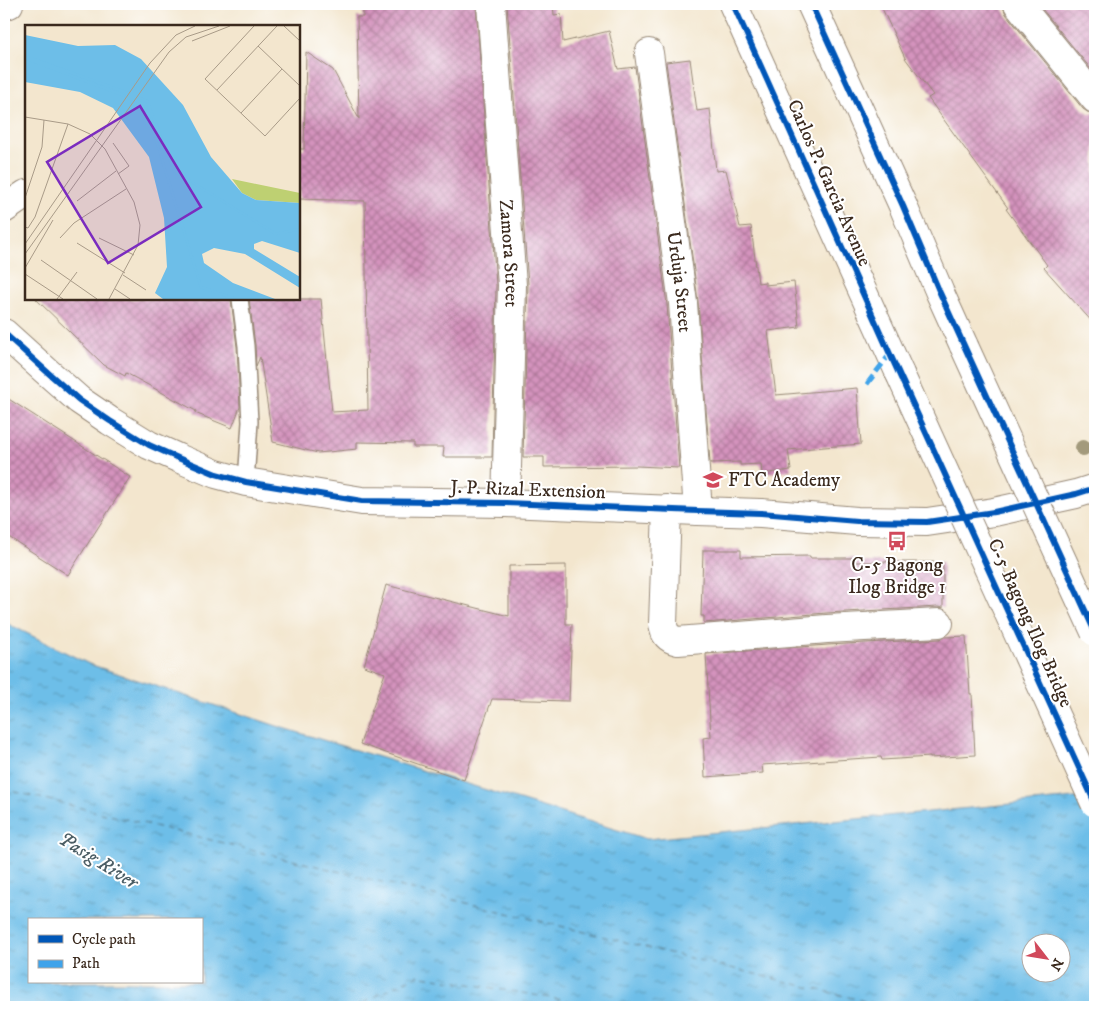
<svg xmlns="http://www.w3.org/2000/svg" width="1099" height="1011" font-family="'IM FELL DW Pica',serif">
  <defs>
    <pattern id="water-ripples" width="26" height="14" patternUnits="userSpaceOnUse" patternTransform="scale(1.25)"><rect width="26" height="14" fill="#6dbee8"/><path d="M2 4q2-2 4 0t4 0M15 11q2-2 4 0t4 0" fill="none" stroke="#5b9bbb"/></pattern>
    <pattern id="building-cross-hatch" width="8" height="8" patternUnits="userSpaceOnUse" patternTransform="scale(1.25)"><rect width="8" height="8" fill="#d493bd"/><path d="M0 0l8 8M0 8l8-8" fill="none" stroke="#ad7899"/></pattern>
  </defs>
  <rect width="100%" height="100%" fill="#fff"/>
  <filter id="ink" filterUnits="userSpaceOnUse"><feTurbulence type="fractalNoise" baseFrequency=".02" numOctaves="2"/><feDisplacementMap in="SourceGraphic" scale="10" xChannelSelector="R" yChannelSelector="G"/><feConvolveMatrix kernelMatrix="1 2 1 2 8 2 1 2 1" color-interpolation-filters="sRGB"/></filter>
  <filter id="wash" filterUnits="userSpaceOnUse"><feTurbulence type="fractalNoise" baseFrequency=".0096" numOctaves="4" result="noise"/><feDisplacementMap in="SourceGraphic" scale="20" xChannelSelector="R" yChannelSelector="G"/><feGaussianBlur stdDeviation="1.12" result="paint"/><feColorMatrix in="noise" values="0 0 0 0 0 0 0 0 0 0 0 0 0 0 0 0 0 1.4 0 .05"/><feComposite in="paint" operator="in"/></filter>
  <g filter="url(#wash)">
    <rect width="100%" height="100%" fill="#f3e6ce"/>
    <path fill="url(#water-ripples)" stroke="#547483" fill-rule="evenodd" d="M4 622 89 664 277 726 647 839 1095 796V1007H4ZM29 920H201V982H29ZM1032 944H1062V974H1032Z"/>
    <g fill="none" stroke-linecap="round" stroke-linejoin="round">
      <g stroke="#4c5e65" stroke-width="1" stroke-dasharray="6 5" stroke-linecap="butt">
        <polyline points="4,789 889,1007"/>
        <polyline points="355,1007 417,975 604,1007"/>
      </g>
    </g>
    <g id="blocks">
      <g fill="url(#building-cross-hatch)">
        <polygon points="363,4 476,4 496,285 492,457 443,457 444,447 413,447 413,443 357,442 357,449 318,453 273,442 260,357 256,366 255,345 249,299 321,299 332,412 368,410 365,201 299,199 299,149 304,149 306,52 333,70 359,119 357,17 363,17"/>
        <polygon points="507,4 553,4 554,15 561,14 563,42 609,31 618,69 635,67 667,305 679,468 637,466 544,467 544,457 523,457 528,284"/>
        <polygon points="880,4 1003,4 1003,7 1006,14 1083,109 1089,113 1095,114 1095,325 1044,268 1047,265 1006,209 1008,208 928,98 933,95 905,58"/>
        <polygon points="1038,4 1095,4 1095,74"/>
        <polygon points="690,59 697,111 710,109 716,171 726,170 740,227 751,226 758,283 765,282 765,285 794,282 799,327 768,331 776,395 857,388 861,444 788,450 791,470 762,474 761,464 740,465 740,462 710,463 698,301 666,62"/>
        <polygon points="36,299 231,299 237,347 240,407 232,428 195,413 196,411 126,373 125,376 104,365"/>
        <polygon points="4,396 130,477 68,575 4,534"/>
        <polygon points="703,550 741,550 741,557 810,556 810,558 855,558 855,562 943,562 943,608 938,607 826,613 704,623 704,616 701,616"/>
        <polygon points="566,565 566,624 572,624 569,701 492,699 464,780 360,744 385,673 364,666 386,585 509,616 509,566"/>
        <polygon points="966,636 970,694 972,694 975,755 930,758 930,757 882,760 881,757 762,765 763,773 705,777 703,738 711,737 706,654 828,645 940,639 945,637"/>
      </g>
    </g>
  </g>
  <g filter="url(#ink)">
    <use href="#blocks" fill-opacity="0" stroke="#978876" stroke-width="1"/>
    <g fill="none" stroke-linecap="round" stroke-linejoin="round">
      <defs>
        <polyline id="service" points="240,299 246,346 250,422 246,482"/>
        <g id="minor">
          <path id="s1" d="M491 4 512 285 506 503"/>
          <polyline points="1018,4 1095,99"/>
          <polyline points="4,6 9,4"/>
          <path id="s2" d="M649 53 683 303 698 511"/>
          <polyline points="4,209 26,194"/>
          <path d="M667 509 663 624C664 633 668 639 678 641L827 629 939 623"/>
        </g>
        <polyline id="secondary" points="4,333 45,370 79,400 110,421 149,445 178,458 216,474 246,482 362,501 506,503 698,511 761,513 857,521 927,522 994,512 1076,494 1095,488"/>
        <g id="primary">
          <polyline points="733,4 900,374"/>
          <polyline points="811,4 903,206 940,293 964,346"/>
        </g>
      </defs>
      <use href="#service" stroke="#978876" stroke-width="18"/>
      <use href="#minor" stroke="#978876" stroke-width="30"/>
      <use href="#secondary" stroke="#978876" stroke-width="30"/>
      <use href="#primary" stroke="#978876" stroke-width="30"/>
      <use href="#service" stroke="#fff" stroke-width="15"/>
      <use href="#minor" stroke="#fff" stroke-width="28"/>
      <use href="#secondary" stroke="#fff" stroke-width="28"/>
      <use href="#primary" stroke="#fff" stroke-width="28"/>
      <defs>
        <g id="primary-bridge">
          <polyline points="964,346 1095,632"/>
          <polyline points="900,374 1095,803"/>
        </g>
      </defs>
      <use href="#primary-bridge" stroke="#978876" stroke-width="30" stroke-linecap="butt"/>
      <use href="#primary-bridge" stroke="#fff" stroke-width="28"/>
      <polyline stroke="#3fa3ea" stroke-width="5" stroke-dasharray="10 5" stroke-linecap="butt" points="867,384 890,354"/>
      <defs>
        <g id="cycleway">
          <polyline points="733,4 890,354 1095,803"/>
          <polyline points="811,4 903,206 940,293 1095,632"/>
          <polyline points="4,333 45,370 79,400 110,421 149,445 178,458 216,474 246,482 362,501 506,503 698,511 761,513 857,521 927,522 994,512 1076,494 1095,488"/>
        </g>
      </defs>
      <use href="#cycleway" stroke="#fff" stroke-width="9"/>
      <use href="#cycleway" stroke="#0057b8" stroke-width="6"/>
    </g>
    <circle fill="#a39a7b" cx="1083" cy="448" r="8"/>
  </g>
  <defs>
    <symbol id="school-bare" viewBox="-9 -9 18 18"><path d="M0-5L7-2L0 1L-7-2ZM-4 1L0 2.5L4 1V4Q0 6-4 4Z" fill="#d1495b" stroke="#fff" stroke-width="2.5" paint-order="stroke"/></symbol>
    <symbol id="bus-bare" viewBox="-9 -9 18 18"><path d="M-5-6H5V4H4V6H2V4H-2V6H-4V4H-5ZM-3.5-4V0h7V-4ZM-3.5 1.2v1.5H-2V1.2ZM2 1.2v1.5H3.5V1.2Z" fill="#d1495b" stroke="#fff" stroke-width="2.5" paint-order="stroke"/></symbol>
  </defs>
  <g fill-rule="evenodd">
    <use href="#school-bare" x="699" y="466" width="28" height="28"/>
    <use href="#bus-bare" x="883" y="527" width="28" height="28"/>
  </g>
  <g text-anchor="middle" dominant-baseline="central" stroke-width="4" stroke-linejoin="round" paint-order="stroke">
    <g font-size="19" fill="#3b2a1e" stroke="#fff">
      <text transform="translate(829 183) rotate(66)">Carlos P. Garcia Avenue</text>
      <text stroke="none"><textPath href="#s1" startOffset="250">Zamora Street</textPath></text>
      <text stroke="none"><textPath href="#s2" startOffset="231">Urduja Street</textPath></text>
      <text transform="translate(528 490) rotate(2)">J. P. Rizal Extension</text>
      <text transform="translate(1030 623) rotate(66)">C-5 Bagong Ilog Bridge</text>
    </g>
    <g font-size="19" fill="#3b2a1e" stroke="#fff" text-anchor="start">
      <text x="728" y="480">FTC Academy</text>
      <text x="897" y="565" text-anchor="middle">C-5 Bagong<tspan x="897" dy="22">Ilog Bridge 1</tspan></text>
    </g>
    <g font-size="20" font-style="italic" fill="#4c5e65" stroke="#fff">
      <text transform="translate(98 861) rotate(32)">Pasig River</text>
    </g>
  </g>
  <g transform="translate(25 25)">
    <rect width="275" height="275" fill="#f3e6ce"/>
    <path d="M207 154 275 168V178L231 175 217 168Z" fill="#bed072"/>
    <path d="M0 10 53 21 90 20 116 34 158 80 186 132 217 168 231 175 275 178V228L237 216 229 219V224L275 252V263L220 229 189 223 177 229 179 238 208 258 250 274H138L130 268 142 242 139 193 124 132 88 83 55 67 0 57Z" fill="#6dbee8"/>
    <path fill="none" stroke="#6dbee8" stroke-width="2.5" d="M0 31 103 68M0 33 100 71M113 72 122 76 149 146 251 209 275 204M111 76 120 79 176 262 210 274"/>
    <path fill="none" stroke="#a99b88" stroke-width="1" d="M229 1 180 54 240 111 275 73M259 1 275 16M167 16 205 1M233 21 275 61M192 65 252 1M216 88 257 44M0 92 43 99 65 109 80 124 109 177 115 200 113 220 84 274M88 118 104 141 93 149M0 173 17 122 19 95M52 176 91 146M0 202 3 203 10 192 43 99M35 213 49 198 101 164M74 213 109 230M52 218 100 248M0 219 125 38 151 10 170 1M0 229 144 27 161 12 194 1M16 235 72 274M0 243 28 195M0 249 38 274M98 250 121 265M90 264 105 274M32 274 52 247"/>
    <path fill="#7b2cbf" fill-opacity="0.15" stroke="#7b2cbf" stroke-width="2.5" d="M115 81 176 182 83 238 22 137Z"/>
    <rect width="275" height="275" fill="none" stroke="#3b2a1e" stroke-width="2.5"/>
  </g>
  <rect width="1099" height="1011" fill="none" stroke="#fff" stroke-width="20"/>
  <rect x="28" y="918" width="175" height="65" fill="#ffffff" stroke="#b1aaa5"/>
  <rect x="38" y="935" width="25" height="8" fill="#0057b8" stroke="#b1aaa5"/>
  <text x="72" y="944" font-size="15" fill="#3b2a1e">Cycle path</text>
  <rect x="38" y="960" width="25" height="8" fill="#3fa3ea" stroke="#b1aaa5"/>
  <text x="72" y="968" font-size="15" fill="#3b2a1e">Path</text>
  <g transform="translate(1046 958) rotate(121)"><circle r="24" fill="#ffffff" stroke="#b1aaa5"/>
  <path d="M0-4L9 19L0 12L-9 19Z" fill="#d1495b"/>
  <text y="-8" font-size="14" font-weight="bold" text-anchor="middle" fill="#3b2a1e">N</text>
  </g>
</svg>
